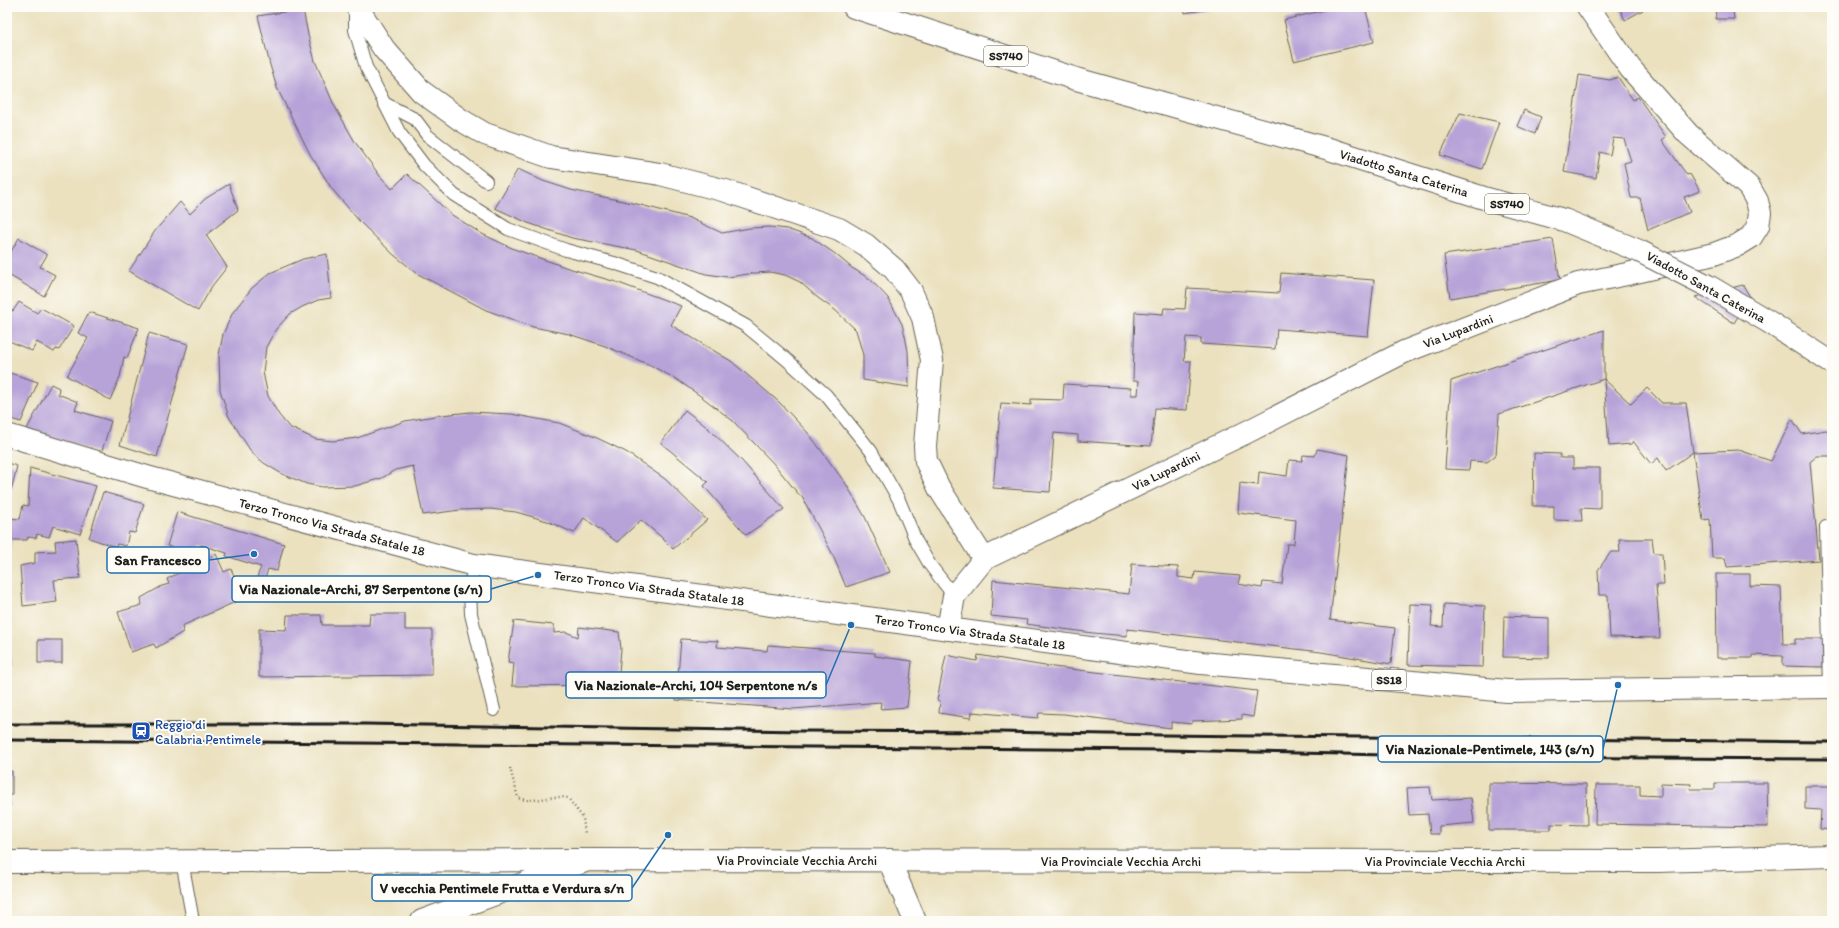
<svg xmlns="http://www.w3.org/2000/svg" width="1839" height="928" font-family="Itim,sans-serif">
  <rect width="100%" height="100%" fill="#fdfcf7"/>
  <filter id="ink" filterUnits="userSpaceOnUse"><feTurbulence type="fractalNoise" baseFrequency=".025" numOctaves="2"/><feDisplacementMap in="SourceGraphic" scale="8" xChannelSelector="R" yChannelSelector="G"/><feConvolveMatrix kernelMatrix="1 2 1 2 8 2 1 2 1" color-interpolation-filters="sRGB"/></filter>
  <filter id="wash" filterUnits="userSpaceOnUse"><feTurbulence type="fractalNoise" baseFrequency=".012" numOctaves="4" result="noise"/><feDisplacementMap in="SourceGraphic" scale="16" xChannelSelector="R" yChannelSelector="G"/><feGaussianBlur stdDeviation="0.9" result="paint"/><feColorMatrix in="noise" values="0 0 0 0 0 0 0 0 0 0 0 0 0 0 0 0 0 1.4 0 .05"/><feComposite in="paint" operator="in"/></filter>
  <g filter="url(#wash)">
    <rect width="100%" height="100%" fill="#ebe1bf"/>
    <g id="blocks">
      <g fill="#b7a3d8">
        <polygon points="1184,7 1215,7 1215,8 1185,13"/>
        <polygon points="1337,7 1365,7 1374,42 1294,61 1284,20"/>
        <polygon points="1619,7 1641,7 1643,10 1625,20"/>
        <polygon points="1715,7 1733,7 1734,19 1716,19"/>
        <polygon points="303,9 308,35 315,61 334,105 355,142 380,176 392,189 407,174 452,215 482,234 514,249 568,268 616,282 681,306 671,325 731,361 779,402 809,434 846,484 865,517 890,572 846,587 832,553 801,495 800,496 774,464 733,421 702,397 676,379 650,365 605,346 569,334 533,327 486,310 418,274 394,255 360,222 332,189 310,154 277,88 270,65 258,16"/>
        <polygon points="1579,75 1610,80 1618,77 1633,100 1638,97 1666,137 1662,140 1687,175 1690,174 1700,191 1684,197 1690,212 1648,230 1640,198 1631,198 1624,163 1631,161 1624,139 1613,138 1610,155 1600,152 1596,178 1564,172"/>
        <polygon points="1524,110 1541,117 1535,134 1517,126"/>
        <polygon points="1460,113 1499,122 1482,169 1440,155"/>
        <polygon points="518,169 543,181 571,190 637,204 690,218 722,233 750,228 771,227 787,229 812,238 834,253 852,268 870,279 888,298 902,324 905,336 908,351 909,387 863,380 863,355 856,330 835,310 818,298 800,282 785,275 770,272 755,273 728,277 706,274 637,250 572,238 528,223 495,208"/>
        <polygon points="229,184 238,210 206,235 227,267 212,286 198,311 129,271 155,231 180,202 190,214 205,199"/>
        <polygon points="19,238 47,255 40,267 55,275 44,296 7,274 7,258"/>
        <polygon points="1553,239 1560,280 1450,298 1444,255"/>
        <polygon points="327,254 331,298 318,300 302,307 290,314 276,329 266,347 263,372 268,396 279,415 289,427 315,439 333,441 357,438 405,421 441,415 471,412 511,414 559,423 595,437 626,452 665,479 707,520 673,549 660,536 641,520 617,542 584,518 574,533 547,521 516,512 490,509 460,510 423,515 413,466 395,470 382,478 355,486 322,487 307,484 282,474 264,463 252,453 229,417 220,390 219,355 223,334 233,312 244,298 252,288 270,273 303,259"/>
        <polygon points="1281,273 1374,280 1368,336 1277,329 1275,349 1201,344 1201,338 1186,337 1184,361 1191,361 1187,410 1155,408 1151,446 1078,441 1078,435 1054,433 1050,492 993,488 1001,403 1031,405 1031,399 1063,400 1064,384 1131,388 1131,395 1138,395 1139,381 1133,381 1135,312 1163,314 1164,308 1185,309 1187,288 1279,293"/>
        <polygon points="1743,285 1750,297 1734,323 1695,297"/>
        <polygon points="19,302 37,313 41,308 74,326 59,350 56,349 54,352 37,342 32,351 7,340 7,309 13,311"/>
        <polygon points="89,312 139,328 127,358 124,357 120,377 110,400 67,376 88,338 78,333"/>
        <polygon points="1604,330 1604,379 1499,414 1496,455 1487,462 1470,461 1469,470 1445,469 1451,381"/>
        <polygon points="149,333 188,344 157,457 120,445"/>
        <polygon points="7,372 38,382 21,422 7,418"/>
        <polygon points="1604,379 1631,404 1647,388 1662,403 1686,403 1693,452 1666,471 1658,458 1651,464 1633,441 1631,444 1609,446"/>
        <polygon points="51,384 59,388 58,394 78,402 75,410 111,421 101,454 27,429"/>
        <polygon points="685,410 708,428 742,461 784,509 746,535 704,486 708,482 661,443"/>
        <polygon points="1792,419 1802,434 1826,430 1832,433 1832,451 1830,456 1817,456 1810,462 1819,560 1727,567 1725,558 1712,558 1710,519 1703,520 1693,452 1739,450 1771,461"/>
        <polygon points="1317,449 1349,455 1330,620 1395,628 1391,664 1321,652 1127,629 1127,636 1093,633 1026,624 1027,620 991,616 993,580 1129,594 1132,564 1178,567 1178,577 1194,579 1195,572 1240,576 1238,584 1262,588 1263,582 1282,584 1287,544 1294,544 1296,520 1238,513 1240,483 1258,485 1259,472 1287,476 1289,460 1302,461 1303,455 1315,456"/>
        <polygon points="1534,453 1560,454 1560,458 1573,458 1573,468 1600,468 1600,509 1581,508 1582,521 1554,520 1554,506 1533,506"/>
        <polygon points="7,463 17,466 12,487 7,499"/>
        <polygon points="30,468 96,486 80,534 53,526 49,537 37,534 36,538 28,537 27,540 11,540 11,546 7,546 7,518 20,519 23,505 28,506"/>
        <polygon points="103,492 144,504 135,533 129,532 126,546 117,544 116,547 89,538"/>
        <polygon points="177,512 284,544 277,571 268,569 265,579 257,577 261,567 226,556 227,553 201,545 198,555 167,546"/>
        <polygon points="76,539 80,578 54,580 57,602 23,606 20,566 35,563 35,552 56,551 55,541"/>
        <polygon points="1619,539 1652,539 1654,553 1662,553 1664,585 1656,585 1660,638 1610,637 1608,595 1599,595 1598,570 1611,552 1620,552"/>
        <polygon points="216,554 224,572 231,569 244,598 182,626 183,632 156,648 154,644 131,652 118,612 142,605 141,598 162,586 169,584 167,579"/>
        <polygon points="1716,574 1750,574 1750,586 1781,587 1783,644 1795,644 1795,639 1823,639 1823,667 1783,666 1783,656 1752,655 1752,658 1717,658"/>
        <polygon points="1410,604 1433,605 1431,626 1443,627 1444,604 1485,606 1483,667 1408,665"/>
        <polygon points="370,614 405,614 405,630 432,630 432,675 259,677 259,629 286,630 287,615 321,615 322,625 369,625"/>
        <polygon points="1504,616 1549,618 1549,658 1503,657"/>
        <polygon points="514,621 554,625 554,633 566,632 578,637 579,627 619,632 621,649 618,685 512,686 514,663 508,662"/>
        <polygon points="9,635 12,665 7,665 7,636"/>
        <polygon points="681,639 718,641 717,647 767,651 768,645 875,653 875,656 912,661 907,707 880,709 881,702 793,709 676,700"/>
        <rect x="38" y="640" width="24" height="23"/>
        <polygon points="946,655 977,661 978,655 1045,666 1257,691 1253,717 1242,715 1242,719 1192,721 1192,724 1171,722 1171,728 1064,714 1039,713 1038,718 972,712 971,718 939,713 940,701 937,700"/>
        <polygon points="7,771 12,771 12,795 9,795 10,806 7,806"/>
        <polygon points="1489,783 1586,784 1587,825 1551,824 1551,830 1489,830"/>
        <polygon points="1661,783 1691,784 1690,789 1715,789 1715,783 1767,783 1768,827 1595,824 1596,785 1640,785 1640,795 1661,796"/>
        <polygon points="1805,786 1832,786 1832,830 1820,829 1821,810 1805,809"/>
        <polygon points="1430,787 1432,800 1471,798 1474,823 1439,826 1439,834 1430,834 1428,814 1409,815 1407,788"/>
      </g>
    </g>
  </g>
  <g filter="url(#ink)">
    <use href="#blocks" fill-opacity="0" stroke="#646155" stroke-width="1"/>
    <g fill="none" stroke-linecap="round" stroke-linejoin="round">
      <defs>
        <g id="lane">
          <polyline points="355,8 355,30 366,67 399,132 424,165 454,195 508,229 566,250 614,263 657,277 746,326 786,359 826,395 871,451 899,500 916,541 930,565 954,596"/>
          <polyline points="384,103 415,119 427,135 486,181"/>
          <polyline points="474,565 470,588 471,614 494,710"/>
          <polyline points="1830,687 1826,527 1832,527"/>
          <polyline points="182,861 193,921"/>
        </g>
        <g id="street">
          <polyline points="357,7 384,49 422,92 461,120 485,134 551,157 660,174 726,191 839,229 866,245 894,269 911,291 923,318 932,360 925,446 926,461 939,488 984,559"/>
          <polyline points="948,629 954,596 984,559 1247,432 1404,352 1578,284 1627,274 1714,254 1738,245 1751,237 1758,226 1760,213 1757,201 1749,187 1688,134 1630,68 1588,7"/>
          <polyline points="889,860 915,921"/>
          <polyline points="7,862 585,860"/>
        </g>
        <polyline id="secondary" points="422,921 588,860 1658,861 1832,856"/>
        <g id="primary">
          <polyline points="854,7 1076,79 1159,102"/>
          <polyline points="7,435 147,477 474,565 1201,663 1413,682 1507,691 1832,687"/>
        </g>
      </defs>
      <use href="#lane" stroke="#646155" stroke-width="14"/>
      <use href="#street" stroke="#646155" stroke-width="24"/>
      <use href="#secondary" stroke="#646155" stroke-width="24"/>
      <use href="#primary" stroke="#646155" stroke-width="24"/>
      <path stroke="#646155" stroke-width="2.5" stroke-dasharray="1 3" stroke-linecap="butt" d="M510 768 518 798C536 804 550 794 568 798L583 818 585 834"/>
      <use href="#lane" stroke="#fff" stroke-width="12"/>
      <use href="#street" stroke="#fff" stroke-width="22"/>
      <use href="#secondary" stroke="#fff" stroke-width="22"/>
      <use href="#primary" stroke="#fff" stroke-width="22"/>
      <g stroke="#1c1c1c" stroke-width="3">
        <polyline points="7,724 365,724 802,731 999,732 1163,735 1832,742"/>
        <polyline points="7,740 1167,750 1474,757 1832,759"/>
      </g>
      <defs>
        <polyline id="primary-bridge" points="1159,102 1329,149 1484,198 1564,220 1639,251 1710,287 1769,322 1832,363"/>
      </defs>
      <use href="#primary-bridge" stroke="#646155" stroke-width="24" stroke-linecap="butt"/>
      <use href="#primary-bridge" stroke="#fff" stroke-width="22"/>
    </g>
  </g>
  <defs>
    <symbol id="station-square" viewBox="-11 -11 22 22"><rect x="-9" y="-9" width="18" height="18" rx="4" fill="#1a4fb4" stroke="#fdfcf7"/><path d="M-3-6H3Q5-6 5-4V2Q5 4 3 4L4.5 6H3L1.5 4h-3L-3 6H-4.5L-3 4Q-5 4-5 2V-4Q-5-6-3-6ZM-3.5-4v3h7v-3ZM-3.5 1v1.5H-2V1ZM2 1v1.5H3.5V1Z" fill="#fff"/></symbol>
  </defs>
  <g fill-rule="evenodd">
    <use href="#station-square" x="130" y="720" width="22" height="22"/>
  </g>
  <g text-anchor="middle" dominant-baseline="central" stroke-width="4" stroke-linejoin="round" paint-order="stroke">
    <g fill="#fdfcf7" stroke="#605f5e" stroke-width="1">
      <rect x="984" y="46" width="44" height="20" rx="3"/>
      <rect x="1485" y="194" width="44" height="20" rx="3"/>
      <rect x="1372" y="670" width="34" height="20" rx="3"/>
    </g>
    <g font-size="12" font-weight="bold" fill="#1c1c1c">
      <text x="1006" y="56">SS740</text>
      <text x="1507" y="204">SS740</text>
      <text x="1389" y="680">SS18</text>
    </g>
    <g font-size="13" fill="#1c1c1c" stroke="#fdfcf7">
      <text transform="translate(1404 173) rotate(17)">Viadotto Santa Caterina</text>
      <text transform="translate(1706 287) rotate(29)">Viadotto Santa Caterina</text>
      <text transform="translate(1458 331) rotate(-21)">Via Lupardini</text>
      <text transform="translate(1166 471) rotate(-26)">Via Lupardini</text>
      <text transform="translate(332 527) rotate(15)">Terzo Tronco Via Strada Statale 18</text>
      <text transform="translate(649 588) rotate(8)">Terzo Tronco Via Strada Statale 18</text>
      <text transform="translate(970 632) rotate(8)">Terzo Tronco Via Strada Statale 18</text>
      <text x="797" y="860">Via Provinciale Vecchia Archi</text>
      <text x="1121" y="861">Via Provinciale Vecchia Archi</text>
      <text x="1445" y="861">Via Provinciale Vecchia Archi</text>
    </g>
    <g font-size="13" fill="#164399" stroke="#fdfcf7" text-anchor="start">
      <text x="155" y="724">Reggio di<tspan x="155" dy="15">Calabria Pentimele</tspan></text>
    </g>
  </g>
  <path fill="none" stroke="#1f6fb2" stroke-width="1.5" d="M254 554L209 560M538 575L491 589M851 625L826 685M1618 685L1603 749M668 835L632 888"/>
  <g fill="#1f6fb2" stroke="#fdfcf7" stroke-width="1.5">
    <circle cx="254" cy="554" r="4"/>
    <circle cx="538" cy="575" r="4"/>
    <circle cx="851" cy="625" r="4"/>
    <circle cx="1618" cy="685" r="4"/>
    <circle cx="668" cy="835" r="4"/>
  </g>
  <g fill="#fdfcf7" stroke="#1f6fb2" stroke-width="1.5">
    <rect x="107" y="547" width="102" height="26" rx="4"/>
    <rect x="232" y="576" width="259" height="26" rx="4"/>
    <rect x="566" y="672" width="260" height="26" rx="4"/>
    <rect x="1378" y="736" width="225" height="26" rx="4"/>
    <rect x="372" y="875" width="260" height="26" rx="4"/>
  </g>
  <g font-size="14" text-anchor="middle" font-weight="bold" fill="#1c1c1c">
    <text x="158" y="565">San Francesco</text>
    <text x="361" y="594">Via Nazionale-Archi, 87 Serpentone (s/n)</text>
    <text x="696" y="690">Via Nazionale-Archi, 104 Serpentone n/s</text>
    <text x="1490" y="754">Via Nazionale-Pentimele, 143 (s/n)</text>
    <text x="502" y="893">V vecchia Pentimele Frutta e Verdura s/n</text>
  </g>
  <rect width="1839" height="928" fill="none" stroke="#fdfcf7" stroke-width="24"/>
</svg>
